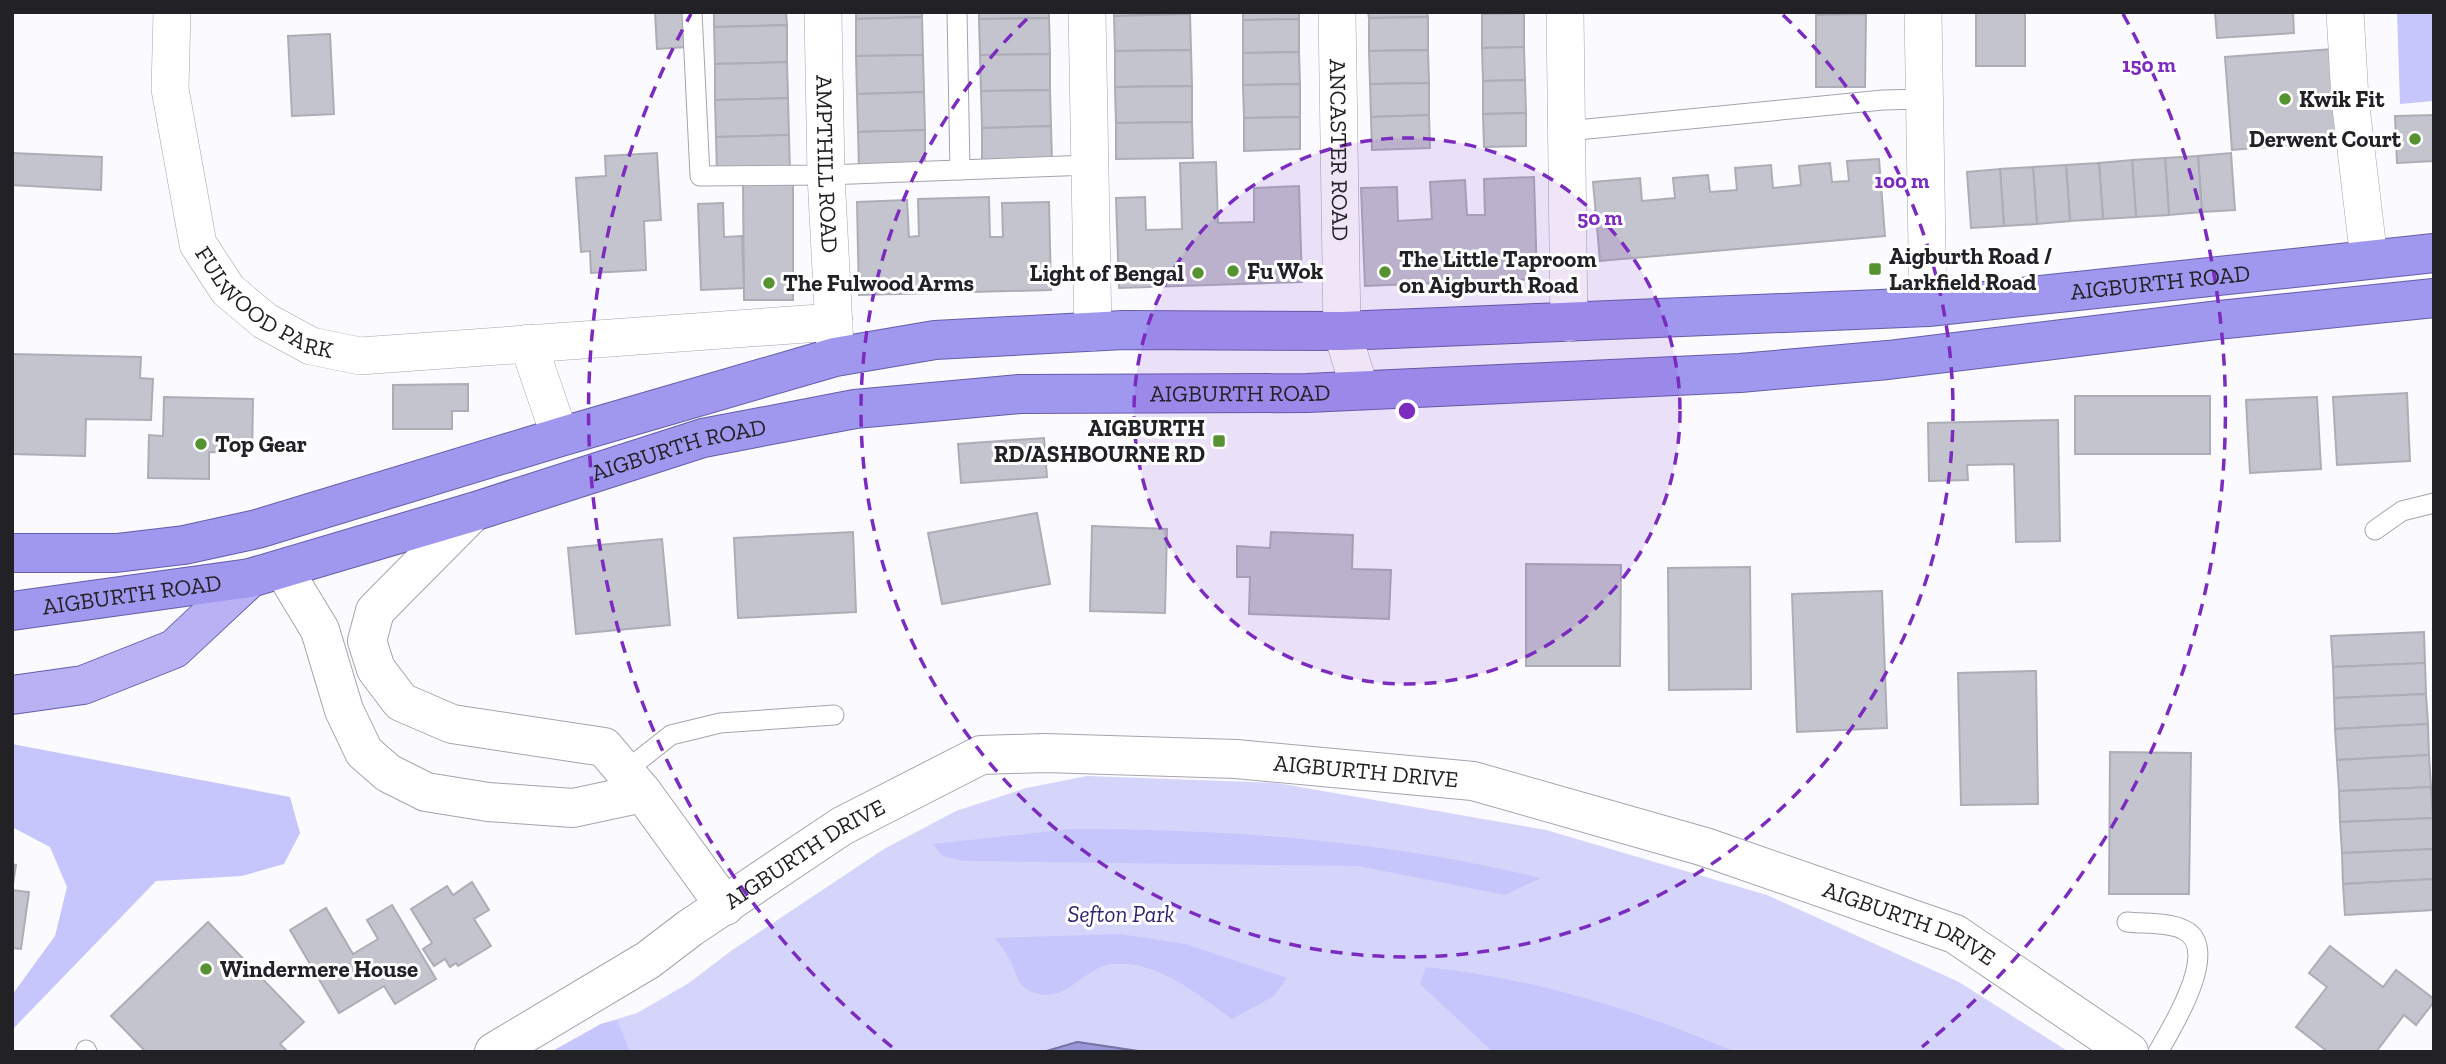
<svg xmlns="http://www.w3.org/2000/svg" width="2446" height="1064" font-family="'Zilla Slab',serif">
  <rect width="100%" height="100%" fill="#fafaff"/>
  <polygon fill="#d5d5fc" points="1087,776 1277,783 1546,830 1767,895 1959,982 2069,1052 551,1052 601,1024 637,1013 689,983 731,951 884,849 956,811 1026,788"/>
  <g fill="#c6c5fc">
    <polygon points="2397,12 2434,12 2434,101 2400,104"/>
    <polygon points="12,744 290,797 300,833 284,864 242,876 156,881 12,1030 12,995 55,936 67,887 50,847 12,827"/>
    <path d="M1072 829C1229 829 1388 841 1541 878L1505 895 1358 866 964 861 942 856 933 844Z"/>
    <path d="M1120 934 1185 944 1287 978 1274 996 1232 1019C1197 994 1158 960 1113 964 1082 967 1066 1007 1030 991 1018 986 1015 970 1010 960 1006 952 1000 945 995 938Z"/>
    <path d="M1426 967C1533 978 1637 1010 1736 1052H1493L1420 984Z"/>
    <polygon points="617,1020 630,1052 551,1052 601,1024"/>
  </g>
  <polygon fill="#9996d9" stroke="#7573a3" stroke-width="2" points="1077,1042 1078,1042 1145,1052 1043,1052"/>
  <g fill="#c4c4cf" stroke="#acadb7" stroke-width="2">
    <polygon points="655,12 685,12 687,47 657,49"/>
    <polygon points="714,12 786,12 787,25 714,27"/>
    <polygon points="856,12 922,12 922,17 856,19"/>
    <polygon points="979,12 1049,12 1049,18 979,19"/>
    <polygon points="1114,12 1190,12 1190,14 1114,16"/>
    <polygon points="1243,12 1299,12 1299,19 1243,20"/>
    <polygon points="1368,12 1427,12 1428,17 1369,18"/>
    <polygon points="1482,12 1524,12 1524,13 1482,14"/>
    <rect x="1976" y="12" width="49" height="54"/>
    <polygon points="2215,12 2293,12 2294,33 2217,38"/>
    <polygon points="1524,13 1524,47 1482,48 1482,14"/>
    <polygon points="1190,14 1191,50 1115,51 1114,16"/>
    <polygon points="1866,14 1865,87 1816,87 1816,15"/>
    <polygon points="922,17 923,55 856,56 856,19"/>
    <polygon points="1428,17 1428,50 1369,51 1369,18"/>
    <polygon points="1049,18 1050,54 980,55 979,19"/>
    <polygon points="1299,19 1299,52 1243,53 1243,20"/>
    <polygon points="787,25 787,62 715,64 714,27"/>
    <polygon points="330,34 334,114 292,116 288,36"/>
    <polygon points="1524,47 1525,80 1483,81 1482,48"/>
    <polygon points="2346,48 2339,141 2232,150 2225,57"/>
    <polygon points="1191,50 1192,86 1115,87 1115,51"/>
    <polygon points="1428,50 1429,83 1370,84 1369,51"/>
    <polygon points="1299,52 1300,84 1243,85 1243,53"/>
    <polygon points="1050,54 1050,90 981,91 980,55"/>
    <polygon points="923,55 924,92 857,94 856,56"/>
    <polygon points="787,62 788,98 715,100 715,64"/>
    <polygon points="1525,80 1526,113 1483,114 1483,81"/>
    <polygon points="1429,83 1429,115 1371,117 1370,84"/>
    <polygon points="1300,84 1300,117 1244,118 1243,85"/>
    <polygon points="1192,86 1192,122 1116,123 1115,87"/>
    <polygon points="1050,90 1051,126 982,128 981,91"/>
    <polygon points="924,92 925,130 858,132 857,94"/>
    <polygon points="788,98 789,135 716,137 715,100"/>
    <polygon points="1526,113 1526,146 1484,147 1483,114"/>
    <polygon points="1429,115 1430,148 1372,150 1371,117"/>
    <polygon points="2434,115 2434,161 2397,163 2395,116"/>
    <polygon points="1300,117 1300,149 1244,151 1244,118"/>
    <polygon points="1192,122 1193,158 1116,159 1116,123"/>
    <polygon points="1051,126 1052,162 982,164 982,128"/>
    <polygon points="925,130 925,167 859,169 858,132"/>
    <polygon points="789,135 790,172 717,174 716,137"/>
    <polygon points="12,153 102,157 101,190 12,185"/>
    <polygon points="657,153 661,220 644,221 646,270 591,273 590,251 581,252 576,178 606,176 605,156"/>
    <polygon points="2231,153 2235,210 2202,212 2198,156"/>
    <polygon points="2198,156 2202,212 2169,215 2165,158"/>
    <polygon points="2165,158 2169,215 2136,217 2132,160"/>
    <polygon points="1879,159 1885,236 1600,261 1593,182 1640,178 1642,201 1675,198 1673,178 1708,175 1710,192 1737,190 1735,168 1771,165 1773,188 1801,185 1799,166 1830,163 1832,182 1849,181 1847,161"/>
    <polygon points="2132,160 2136,217 2103,219 2099,163"/>
    <polygon points="1216,162 1218,223 1254,222 1254,188 1299,186 1302,282 1119,288 1116,198 1145,197 1146,230 1182,229 1180,163"/>
    <polygon points="2099,163 2103,219 2070,221 2066,165"/>
    <polygon points="2066,165 2070,221 2037,224 2033,167"/>
    <polygon points="2033,167 2037,224 2004,226 2000,169"/>
    <polygon points="2000,169 2004,226 1971,228 1967,172"/>
    <polygon points="1534,177 1537,279 1365,286 1361,188 1397,187 1398,221 1432,219 1430,182 1465,180 1467,215 1485,215 1484,179"/>
    <polygon points="743,183 793,183 793,300 744,300"/>
    <polygon points="989,197 990,237 1003,237 1002,203 1049,202 1051,290 859,295 857,202 907,200 909,237 919,236 918,199"/>
    <polygon points="723,203 724,237 742,236 744,288 701,290 698,204"/>
    <polygon points="12,354 141,357 140,378 153,379 151,420 86,419 85,456 12,454"/>
    <polygon points="468,384 468,411 452,411 452,429 393,429 393,385"/>
    <polygon points="2407,393 2410,461 2337,465 2333,397"/>
    <rect x="2075" y="396" width="135" height="58"/>
    <polygon points="164,397 253,399 252,453 209,452 209,479 148,478 149,435 163,436"/>
    <polygon points="2317,397 2321,469 2250,473 2246,400"/>
    <polygon points="2058,420 2060,541 2016,542 2014,464 1967,465 1968,480 1929,481 1928,423"/>
    <polygon points="1044,438 1047,477 961,483 958,444"/>
    <polygon points="1037,513 1050,584 942,604 928,533"/>
    <polygon points="1092,526 1167,529 1165,613 1090,611"/>
    <polygon points="853,532 856,612 738,618 734,538"/>
    <polygon points="1271,532 1353,535 1352,569 1391,570 1389,619 1249,614 1250,577 1237,577 1237,546 1270,548"/>
    <polygon points="662,539 670,625 576,634 568,548"/>
    <polygon points="1526,564 1621,565 1620,666 1526,666"/>
    <polygon points="1750,567 1751,689 1669,690 1668,568"/>
    <polygon points="1882,591 1887,728 1797,732 1792,594"/>
    <polygon points="2424,632 2425,663 2333,667 2331,636"/>
    <polygon points="2425,663 2426,694 2334,698 2333,667"/>
    <polygon points="2036,671 2038,804 1961,805 1958,673"/>
    <polygon points="2426,694 2428,724 2335,729 2334,698"/>
    <polygon points="2428,724 2429,755 2337,760 2335,729"/>
    <polygon points="2110,752 2191,753 2189,894 2109,894"/>
    <polygon points="2429,755 2431,787 2339,791 2337,760"/>
    <polygon points="2431,787 2433,818 2340,822 2339,791"/>
    <polygon points="2433,818 2434,849 2342,853 2340,822"/>
    <polygon points="2434,849 2434,879 2343,884 2342,853"/>
    <polygon points="12,864 16,865 12,890 29,892 21,949 12,948"/>
    <polygon points="2434,879 2434,910 2345,915 2343,884"/>
    <polygon points="472,882 489,910 474,919 491,946 458,966 456,963 450,967 445,959 434,966 423,949 432,943 411,909 447,886 453,895"/>
    <polygon points="392,905 436,979 395,1004 384,986 339,1013 290,930 326,908 353,954 378,939 367,920"/>
    <polygon points="208,922 304,1022 280,1044 286,1050 284,1052 146,1052 111,1016"/>
    <polygon points="2330,946 2383,987 2396,970 2434,999 2434,1002 2416,1025 2404,1015 2376,1052 2328,1052 2296,1027 2327,987 2309,973"/>
  </g>
  <g fill="none" stroke-linecap="round" stroke-linejoin="round">
    <defs>
      <g id="service">
        <polyline points="692,12 700,176 826,175 1090,165"/>
        <polyline points="957,12 960,170"/>
        <polyline points="1567,131 1883,100 1925,99"/>
        <polyline points="2375,530 2402,511 2434,503"/>
        <polyline points="624,772 671,735 720,723 834,715"/>
        <path d="M2127 922C2144 924 2167 922 2182 929 2224 945 2171 1029 2158 1052"/>
        <polyline points="86,1050 87,1052"/>
      </g>
      <g id="minor">
        <path id="s1" d="M172 12 170 89 198 244 228 290 265 321 311 346 360 356 834 322"/>
        <path id="s2" d="M823 12 826 175 835 347"/>
        <polyline points="1087,12 1093,332"/>
        <path id="s3" d="M1337 12 1342 331 1360 390"/>
        <polyline points="1565,12 1569,323"/>
        <polyline points="1923,12 1928,307"/>
        <polyline points="2345,12 2350,99 2369,259"/>
        <polyline points="528,343 560,437"/>
      </g>
      <g id="tertiary">
        <polyline points="473,512 375,611 367,641 376,669 401,702 452,724 604,747 643,793 725,906"/>
        <polyline points="283,569 320,630 344,710 364,752 388,773 426,792 488,802 573,808 643,793"/>
        <path id="s4" d="M494 1052 648 960 690 928 842 826 981 755 1045 753 1236 759 1473 781 1705 847 1955 934 2129 1052"/>
      </g>
      <polyline id="primary" points="12,695 83,685 174,649 250,578"/>
      <g id="trunk">
        <path id="s5" d="M12 553H116L184 545 257 529 560 437 835 357 935 340 1124 330 1342 331 1928 307 2434 253"/>
        <path id="s6" d="M12 611 250 578 473 512 703 438 855 409 1020 394 1307 393 1740 373 1888 360 2218 320 2434 298"/>
      </g>
    </defs>
    <use href="#service" stroke="#a4a4af" stroke-width="21"/>
    <use href="#minor" stroke="#a4a4af" stroke-width="38"/>
    <use href="#tertiary" stroke="#a4a4af" stroke-width="40"/>
    <use href="#primary" stroke="#645da6" stroke-width="40"/>
    <use href="#trunk" stroke="#645da6" stroke-width="40"/>
    <use href="#service" stroke="#fff" stroke-width="19"/>
    <use href="#minor" stroke="#fff" stroke-width="37"/>
    <use href="#tertiary" stroke="#fff" stroke-width="38"/>
    <use href="#primary" stroke="#b8b1f3" stroke-width="38"/>
    <use href="#trunk" stroke="#a097ef" stroke-width="38"/>
  </g>
  <circle cx="1407" cy="411" r="273" fill="#7b2cbf" fill-opacity=".12"/>
  <g fill="none" stroke="#7b2cbf" stroke-width="3.5" stroke-dasharray="12 9">
    <circle cx="1407" cy="411" r="273"/>
    <path d="M1783 15A546 546 0 1 1 1031 15"/>
    <path d="M892 1047A819 819 0 0 1 691 14M2123 14A819 819 0 0 1 1922 1047"/>
  </g>
  <g fill="#569231" stroke="#fff" stroke-width="2.5">
    <circle cx="2285" cy="99" r="7"/>
    <circle cx="2415" cy="139" r="7"/>
    <rect x="1868" y="262" width="14" height="14" rx="3.5"/>
    <circle cx="1233" cy="271" r="7"/>
    <circle cx="1385" cy="272" r="7"/>
    <circle cx="1198" cy="273" r="7"/>
    <circle cx="769" cy="283" r="7"/>
    <rect x="1212" y="434" width="14" height="14" rx="3.5"/>
    <circle cx="201" cy="444" r="7"/>
    <circle cx="206" cy="969" r="7"/>
  </g>
  <g text-anchor="middle" dominant-baseline="central" stroke-width="6" stroke-linejoin="round" paint-order="stroke">
    <g font-size="23" font-weight="bold" fill="#222226" stroke="#fff" text-anchor="start">
      <text x="2299" y="99">Kwik Fit</text>
      <text x="2401" y="139" text-anchor="end">Derwent Court</text>
      <text x="1889" y="256">Aigburth Road /<tspan x="1889" dy="26">Larkfield Road</tspan></text>
      <text x="1399" y="259">The Little Taproom<tspan x="1399" dy="26">on Aigburth Road</tspan></text>
      <text x="1247" y="271">Fu Wok</text>
      <text x="1184" y="273" text-anchor="end">Light of Bengal</text>
      <text x="783" y="283">The Fulwood Arms</text>
      <text x="1205" y="428" text-anchor="end">AIGBURTH<tspan x="1205" dy="26">RD/ASHBOURNE RD</tspan></text>
      <text x="215" y="444">Top Gear</text>
      <text x="220" y="969">Windermere House</text>
    </g>
    <g font-size="23" fill="#222226" stroke="#fff">
      <text stroke="none"><textPath href="#s3" startOffset="138">ANCASTER ROAD</textPath></text>
      <text stroke="none"><textPath href="#s2" startOffset="152">AMPTHILL ROAD</textPath></text>
      <text stroke="none"><textPath href="#s5" startOffset="2179">AIGBURTH ROAD</textPath></text>
      <text stroke="none"><textPath href="#s1" startOffset="326">FULWOOD PARK</textPath></text>
      <text stroke="none"><textPath href="#s6" startOffset="1255">AIGBURTH ROAD</textPath></text>
      <text stroke="none"><textPath href="#s6" startOffset="688">AIGBURTH ROAD</textPath></text>
      <text stroke="none"><textPath href="#s6" startOffset="121">AIGBURTH ROAD</textPath></text>
      <text stroke="none"><textPath href="#s4" startOffset="957">AIGBURTH DRIVE</textPath></text>
      <text stroke="none"><textPath href="#s4" startOffset="369">AIGBURTH DRIVE</textPath></text>
      <text stroke="none"><textPath href="#s4" startOffset="1524">AIGBURTH DRIVE</textPath></text>
    </g>
    <g font-size="23" font-style="italic" fill="#322371" stroke="#fff">
      <text x="1121" y="914">Sefton Park</text>
    </g>
  </g>
  <circle cx="1407" cy="411" r="10" fill="#7b2cbf" stroke="#fff" stroke-width="3.5"/>
  <g font-size="21" text-anchor="middle" font-weight="bold" fill="#7b2cbf" stroke="#fff" stroke-width="6" stroke-linejoin="round" paint-order="stroke">
    <text x="2149" y="72">150 m</text>
    <text x="1902" y="188">100 m</text>
    <text x="1600" y="225">50 m</text>
  </g>
  <rect width="2446" height="1064" fill="none" stroke="#222226" stroke-width="28"/>
</svg>
